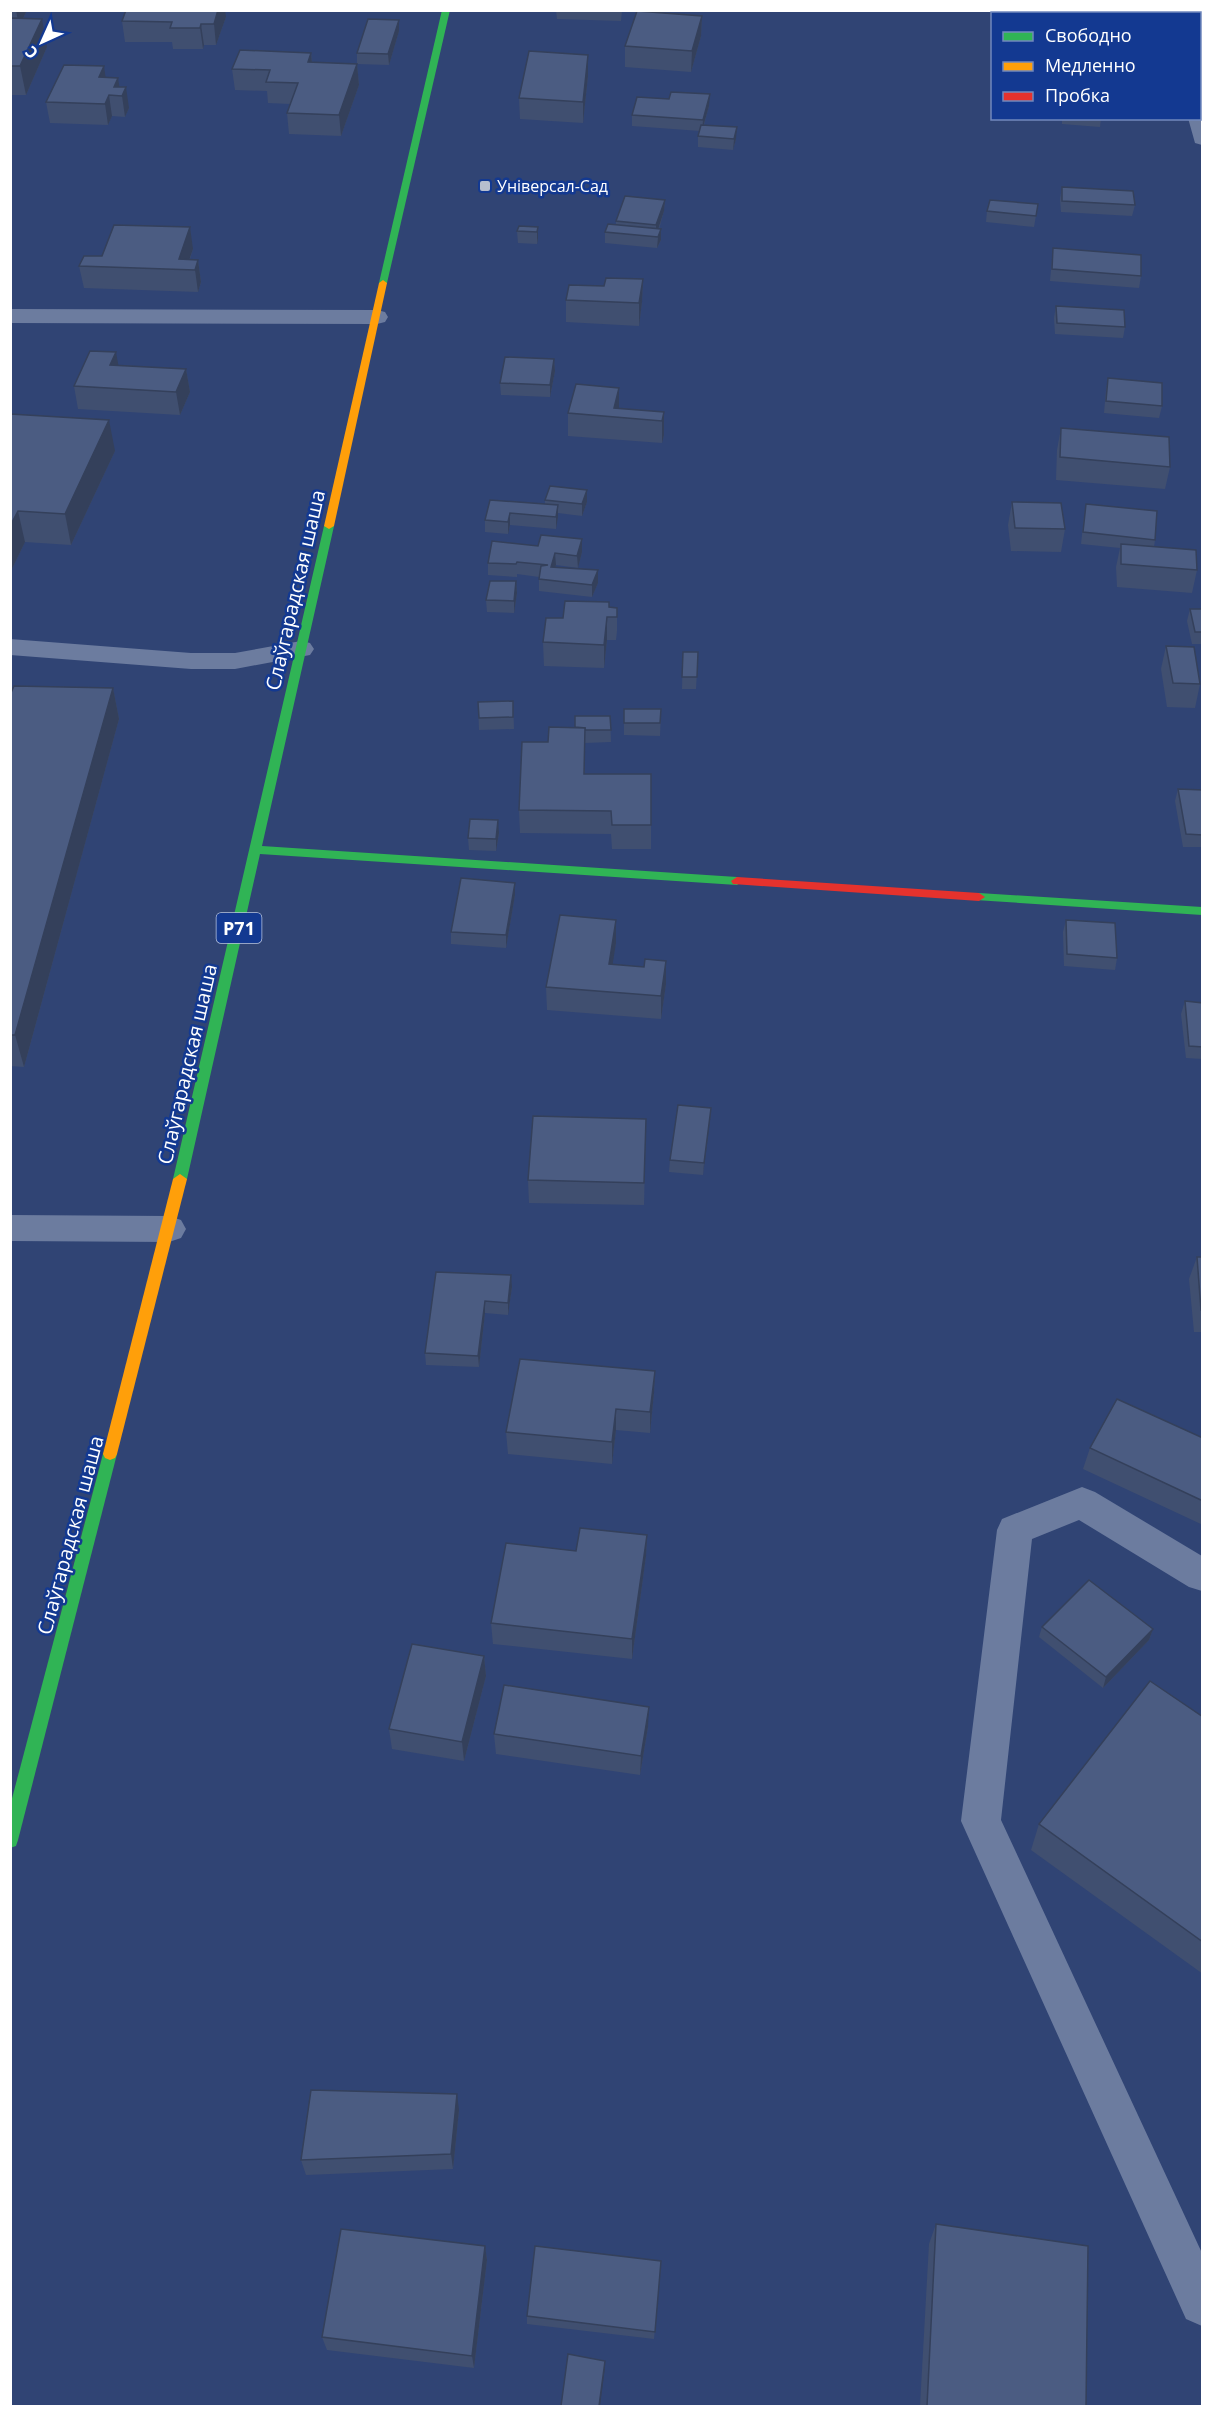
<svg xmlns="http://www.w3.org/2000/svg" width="1213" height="2417" font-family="'Open Sans',sans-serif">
  <rect width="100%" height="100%" fill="#304474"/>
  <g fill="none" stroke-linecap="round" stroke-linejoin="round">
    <g fill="#6c7c9f" fill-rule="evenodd">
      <polygon points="10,309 377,310 385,312 388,317 385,322 377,324 10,323"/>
      <polygon points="10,639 191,653 235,653 301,641 310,643 314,649 310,655 235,669 191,669 10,655"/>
      <polygon points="10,1215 169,1216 181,1220 186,1229 181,1238 169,1242 10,1241"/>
      <polygon points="1082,1487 1095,1492 1202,1556 1202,1591 1189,1587 1079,1520 1032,1539 1001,1820 1202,2253 1202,2326 1186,2319 961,1821 997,1530 1002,1519"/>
    </g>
    <g fill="#6c7c9f" fill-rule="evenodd">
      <polygon points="1167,10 1185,10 1186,14 1168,14"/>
      <polygon points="1200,112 1202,113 1202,145 1195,143 1188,118 1200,118"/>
    </g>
    <g fill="#30b455" fill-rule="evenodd">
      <polygon points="442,10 450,10 387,283 383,286 379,283"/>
      <polygon points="329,523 334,526 262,846 737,877 743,881 737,885 260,854 187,1179 180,1184 173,1179 324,526"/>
      <polygon points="979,893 1202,907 1202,915 975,900 973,897 975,894"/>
      <polygon points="110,1448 115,1450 117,1454 18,1840 16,1846 10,1848 10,1806 103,1454 105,1450"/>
    </g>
    <g fill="#ff9f0a" fill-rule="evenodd">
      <polygon points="383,280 387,283 334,526 329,529 324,526 379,283"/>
      <polygon points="180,1174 187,1179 117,1454 115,1458 110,1460 105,1458 103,1454 173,1179"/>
    </g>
    <polygon fill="#e5322d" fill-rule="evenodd" points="737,877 979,893 985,897 979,901 733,884 731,881"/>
  </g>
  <g fill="#404f70">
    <polygon points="10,10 27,10 23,19 47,47 26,95 10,95"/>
    <polygon points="556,10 622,10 621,21 557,19"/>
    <polygon points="702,16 701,36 691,72 625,67 625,46"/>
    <polygon points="226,17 216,45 204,45 203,49 173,49 172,42 125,42 122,21"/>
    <polygon points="399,31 389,65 357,64 357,53"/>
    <polygon points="311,53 312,62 357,64 359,85 341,136 289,134 287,113 290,104 268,103 267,91 235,90 232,69"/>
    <polygon points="588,55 588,76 583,123 520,119 519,98"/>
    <polygon points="105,77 120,87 129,108 125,117 112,116 108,125 50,123 46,102"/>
    <polygon points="709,106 704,125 736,139 733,150 698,147 698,136 700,131 632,126 632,115"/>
    <polygon points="1062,118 1101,118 1100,127 1062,124"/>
    <polygon points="1062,187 1135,205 1132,216 1061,212 1060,199"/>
    <polygon points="665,200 664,211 659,229 661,229 661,240 657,248 605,243 605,232 616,225 616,221"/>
    <polygon points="1038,204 1034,227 986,222 987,211"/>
    <polygon points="538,227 538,238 537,244 518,243 517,231"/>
    <polygon points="1053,248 1141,276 1139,288 1050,281"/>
    <polygon points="193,249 190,259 198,260 201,282 198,292 84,288 79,266 102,256"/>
    <polygon points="643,279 642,302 639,326 566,322 566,300"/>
    <polygon points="1056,306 1125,327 1123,338 1055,334 1054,318"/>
    <polygon points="554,359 555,371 550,397 501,395 500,383"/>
    <polygon points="118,365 186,369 190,392 180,415 78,409 74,386"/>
    <polygon points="1108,378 1162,406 1159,418 1104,413 1106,390"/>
    <polygon points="619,388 619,408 664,412 664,435 662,443 568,436 568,413"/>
    <polygon points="10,414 115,451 71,545 25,542 10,573"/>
    <polygon points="1061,428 1170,467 1165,489 1056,480 1057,450"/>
    <polygon points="587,490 587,502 582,516 558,513 556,529 510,525 508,534 485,532 485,520 545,504 545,500"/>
    <polygon points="1012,502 1065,529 1061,552 1011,551 1008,525"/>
    <polygon points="1086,504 1155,540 1154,547 1197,570 1192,593 1117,587 1116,567 1120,548 1081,544 1084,516"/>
    <polygon points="582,539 582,552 578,568 556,565 555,567 598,583 592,597 539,591 539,577 517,574 517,577 488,575 488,563 538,546"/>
    <polygon points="516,581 517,593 514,613 487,612 486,600"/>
    <polygon points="609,607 617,608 617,631 616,640 607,640 604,668 544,666 543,642 563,618"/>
    <polygon points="1190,609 1203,609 1203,644 1192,644 1187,621"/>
    <polygon points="1166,646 1200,684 1195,708 1167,707 1161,669"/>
    <polygon points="683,652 698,652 696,689 682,689"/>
    <polygon points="113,688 119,719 24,1067 10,1066 10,695"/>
    <polygon points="513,701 514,729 479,730 478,702"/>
    <polygon points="624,709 661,709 660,736 624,735"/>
    <polygon points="610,716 611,742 585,743 585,774 651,825 651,849 612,849 611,834 520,833 519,810 548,742"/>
    <polygon points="1178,789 1203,790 1203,847 1183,847 1175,801"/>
    <polygon points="499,833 496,851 469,850 468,838"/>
    <polygon points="515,883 515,895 506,948 451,944 451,932"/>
    <polygon points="1066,920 1117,958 1115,970 1064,966 1063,932"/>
    <polygon points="616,943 612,964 644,967 666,984 661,1019 547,1010 546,987"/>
    <polygon points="1185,1001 1203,1003 1203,1059 1186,1058 1181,1014"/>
    <polygon points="711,1108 710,1120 703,1175 669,1172 670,1160"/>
    <polygon points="646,1119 644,1205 529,1203 528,1180"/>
    <polygon points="1197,1257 1203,1257 1203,1332 1194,1332 1189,1279"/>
    <polygon points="436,1272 512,1287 508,1315 485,1313 479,1367 426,1365 425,1353"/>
    <polygon points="655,1371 654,1393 650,1433 616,1430 612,1464 508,1454 506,1432"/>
    <polygon points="1203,1438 1203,1525 1083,1469 1090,1448"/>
    <polygon points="647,1535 646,1556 632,1659 493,1644 491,1623 576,1551"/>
    <polygon points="1042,1627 1153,1629 1149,1640 1103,1688 1039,1637"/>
    <polygon points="484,1656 486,1676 464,1761 392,1749 389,1729"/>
    <polygon points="1203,1717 1203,1974 1031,1850 1039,1824"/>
    <polygon points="648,1727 640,1775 496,1754 494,1734"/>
    <polygon points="459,2110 453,2169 306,2175 301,2160"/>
    <polygon points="936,2224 1086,2406 920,2406 929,2244"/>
    <polygon points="485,2246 487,2260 474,2368 327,2350 322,2337"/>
    <polygon points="661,2261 654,2339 527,2324 527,2316"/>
  </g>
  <g fill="#34405b">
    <polygon points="16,10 27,10 19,27"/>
    <polygon points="218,10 225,10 226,17 216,45 214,24"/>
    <polygon points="702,16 701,36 691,72 692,51"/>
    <polygon points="42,19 47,47 26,95 20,66"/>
    <polygon points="399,20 399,31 389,65 388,54"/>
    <polygon points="201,24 204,45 203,49 200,28"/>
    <polygon points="311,53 313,74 308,62"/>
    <polygon points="588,55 588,76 583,123 583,102"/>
    <polygon points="357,64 359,85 341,136 339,115"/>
    <polygon points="104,66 107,87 99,77"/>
    <polygon points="118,78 121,96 114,87"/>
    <polygon points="126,87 129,108 125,117 122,96"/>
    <polygon points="710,94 709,106 702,131 703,120"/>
    <polygon points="109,95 112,116 108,125 105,104"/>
    <polygon points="737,127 736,139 733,150 734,139"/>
    <polygon points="665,200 664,211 656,236 656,225"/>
    <polygon points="190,227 193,249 186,269 179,259"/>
    <polygon points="538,227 538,238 537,244 537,232"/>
    <polygon points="661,229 661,240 657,248 658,237"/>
    <polygon points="198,260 201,282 198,292 195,270"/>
    <polygon points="643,279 642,302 639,326 639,303"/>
    <polygon points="116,352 120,374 110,365"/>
    <polygon points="554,359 555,371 550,397 550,385"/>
    <polygon points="186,369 190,392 180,415 176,392"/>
    <polygon points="619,388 619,410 614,408"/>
    <polygon points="664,412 664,435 662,443 662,421"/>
    <polygon points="109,420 115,451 71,545 65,514"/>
    <polygon points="587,490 587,502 582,516 582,504"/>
    <polygon points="558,505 558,517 556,529 556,517"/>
    <polygon points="18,511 25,542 10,573 10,526"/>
    <polygon points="510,513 510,525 508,534 508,522"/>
    <polygon points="582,539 582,552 578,568 577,556"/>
    <polygon points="555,553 556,565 551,579 551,567"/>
    <polygon points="598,570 598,583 592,597 592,585"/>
    <polygon points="516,581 517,593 514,613 514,601"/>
    <polygon points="607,617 607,640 604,668 604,645"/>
    <polygon points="113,688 119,719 24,1067 15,1035"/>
    <polygon points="498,820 499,833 496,851 496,839"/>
    <polygon points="515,883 515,895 506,948 506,935"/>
    <polygon points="616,920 616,943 609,987 609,964"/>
    <polygon points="666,961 666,984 661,1019 661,996"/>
    <polygon points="711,1108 710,1120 703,1175 704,1163"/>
    <polygon points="511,1275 512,1287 508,1315 508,1303"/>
    <polygon points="485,1301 485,1313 479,1367 478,1356"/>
    <polygon points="655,1371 654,1393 650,1433 650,1412"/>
    <polygon points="616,1409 616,1430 612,1464 612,1442"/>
    <polygon points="647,1535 646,1556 632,1659 632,1639"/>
    <polygon points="1153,1629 1149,1640 1103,1688 1106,1677"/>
    <polygon points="484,1656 486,1676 464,1761 462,1742"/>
    <polygon points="649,1707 648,1727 640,1775 641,1756"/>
    <polygon points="457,2094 459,2110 453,2169 451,2154"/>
    <polygon points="485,2246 487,2260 474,2368 472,2356"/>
    <polygon points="605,2361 605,2368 600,2406 599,2406"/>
  </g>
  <g fill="#4b5c82" stroke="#34405b" stroke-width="1.5">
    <polygon points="126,10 218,10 214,24 201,24 200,28 170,28 172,22 122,21"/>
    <polygon points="637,11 702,16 692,51 625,46"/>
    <polygon points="10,18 42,19 20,66 10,66"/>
    <polygon points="368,19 399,20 388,54 357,53"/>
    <polygon points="240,50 311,53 308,62 357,64 339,115 287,113 298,83 266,82 270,70 232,69"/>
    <polygon points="529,51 588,55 583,102 519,98"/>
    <polygon points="64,65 104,66 99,77 118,78 114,87 126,87 122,96 109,95 105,104 46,102"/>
    <polygon points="671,92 710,94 703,120 632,115 637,97 669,99"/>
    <polygon points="701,125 737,127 734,139 698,136"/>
    <polygon points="1062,187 1133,191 1135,205 1062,201"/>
    <polygon points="625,196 665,200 656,225 616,221"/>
    <polygon points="990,200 1038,204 1036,216 987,211"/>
    <polygon points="608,224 661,229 658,237 605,232"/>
    <polygon points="114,225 190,227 179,259 198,260 195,270 79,266 84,256 102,256"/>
    <polygon points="519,226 538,227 537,232 517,231"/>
    <polygon points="1053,248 1141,255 1141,276 1052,269"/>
    <polygon points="606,278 643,279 639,303 566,300 569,285 604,286"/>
    <polygon points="1056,306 1124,310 1125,327 1057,323"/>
    <polygon points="90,351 116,352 110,365 186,369 176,392 74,386"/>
    <polygon points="505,357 554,359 550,385 500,383"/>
    <polygon points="1108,378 1162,383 1162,406 1106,401"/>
    <polygon points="576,384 619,388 614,408 664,412 662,421 568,413"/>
    <polygon points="10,414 109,420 65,514 18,511 10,526"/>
    <polygon points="1061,428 1169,437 1170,467 1060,457"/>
    <polygon points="550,486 587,490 582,504 545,500"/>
    <polygon points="490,500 558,505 556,517 510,513 508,522 485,520"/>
    <polygon points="1012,502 1061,503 1065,529 1015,528"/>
    <polygon points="1086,504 1157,511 1155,540 1083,532"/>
    <polygon points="541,535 582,539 577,556 555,553 551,567 598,570 592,585 539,579 541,566 548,565 517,562 516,564 488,563 492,541 538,546"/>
    <polygon points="1121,544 1196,550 1197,570 1121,564"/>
    <polygon points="490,581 516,581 514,601 486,600"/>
    <polygon points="565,601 609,602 609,607 617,608 617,617 607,617 604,645 543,642 546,618 563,618"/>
    <polygon points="1190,609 1203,609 1203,632 1195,632"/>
    <polygon points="1166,646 1194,647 1200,684 1173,683"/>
    <polygon points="683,652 698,652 697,677 682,677"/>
    <polygon points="14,686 113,688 15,1035 10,1035 10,695"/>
    <polygon points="513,701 513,717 479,718 478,702"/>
    <polygon points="624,709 661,709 660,723 624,723"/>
    <polygon points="575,716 610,716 611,730 585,730 585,728 575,727"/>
    <polygon points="549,727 585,728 584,774 651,774 651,825 612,825 611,811 519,810 522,742 548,742"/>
    <polygon points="1178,789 1203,790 1203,835 1186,834"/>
    <polygon points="470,819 498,820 496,839 468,838"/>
    <polygon points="461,878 515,883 506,935 451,932"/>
    <polygon points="560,915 616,920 609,964 644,967 645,959 666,961 661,996 546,987"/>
    <polygon points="1066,920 1115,923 1117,958 1067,954"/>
    <polygon points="1185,1001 1203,1003 1203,1047 1189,1046"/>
    <polygon points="678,1105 711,1108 704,1163 670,1160"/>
    <polygon points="533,1116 646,1119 644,1183 528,1180"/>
    <polygon points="1197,1257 1203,1257 1203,1310 1201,1310"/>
    <polygon points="436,1272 511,1275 508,1303 485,1301 478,1356 425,1353"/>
    <polygon points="520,1359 655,1371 650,1412 616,1409 612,1442 506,1432"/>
    <polygon points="1117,1399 1203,1438 1203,1501 1090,1448"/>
    <polygon points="580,1528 647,1535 632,1639 491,1623 506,1543 576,1551"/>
    <polygon points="1089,1580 1153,1629 1106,1677 1042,1627"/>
    <polygon points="412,1644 484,1656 462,1742 389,1729"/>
    <polygon points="1150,1681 1203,1717 1203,1942 1039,1824"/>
    <polygon points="504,1685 649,1707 641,1756 494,1734"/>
    <polygon points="311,2090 457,2094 451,2154 301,2160"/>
    <polygon points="936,2224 1088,2246 1086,2406 927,2406"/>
    <polygon points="341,2229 485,2246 472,2356 322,2337"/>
    <polygon points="535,2246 661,2261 655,2332 527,2316"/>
    <polygon points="568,2354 605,2361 599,2406 561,2406"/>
  </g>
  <rect fill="#b7bece" stroke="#133991" stroke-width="2" x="479" y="180" width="12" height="12" rx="3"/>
  <g text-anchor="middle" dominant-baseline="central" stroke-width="5" stroke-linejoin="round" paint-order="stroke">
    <g font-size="16" fill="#fff" stroke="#133991" text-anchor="start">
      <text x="497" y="186">Універсал-Сад</text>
    </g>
    <rect fill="#133991" stroke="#b8c4de" stroke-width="1.5" x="216.5" y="913" width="45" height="30" rx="4.5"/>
    <g font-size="18" font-weight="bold" fill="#fff">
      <text x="239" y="928">Р71</text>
    </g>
    <g font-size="20" fill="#fff" stroke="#133991">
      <text transform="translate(295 590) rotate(-77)">Слаўгарадская шаша</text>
      <text transform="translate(187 1064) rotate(-77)">Слаўгарадская шаша</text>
      <text transform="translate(70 1535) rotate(-75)">Слаўгарадская шаша</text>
    </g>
  </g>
  <rect width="1213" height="2417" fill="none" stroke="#ffffff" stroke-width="24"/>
  <rect x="991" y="12" width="210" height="108" fill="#133991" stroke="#7188bd" stroke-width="1.5"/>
  <rect x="1003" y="32" width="30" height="9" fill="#30b455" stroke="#7188bd" stroke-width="1.5"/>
  <text x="1045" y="42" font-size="18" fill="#ffffff">Свободно</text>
  <rect x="1003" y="62" width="30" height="9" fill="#ff9f0a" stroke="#7188bd" stroke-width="1.5"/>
  <text x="1045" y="72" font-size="18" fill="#ffffff">Медленно</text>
  <rect x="1003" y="92" width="30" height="9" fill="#e5322d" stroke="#7188bd" stroke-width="1.5"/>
  <text x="1045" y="102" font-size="18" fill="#ffffff">Пробка</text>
  <g transform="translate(42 42) rotate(225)" stroke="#133991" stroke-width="4.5" paint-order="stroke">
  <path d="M0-4.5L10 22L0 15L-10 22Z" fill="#ffffff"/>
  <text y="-9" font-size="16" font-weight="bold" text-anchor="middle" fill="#ffffff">С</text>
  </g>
</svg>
